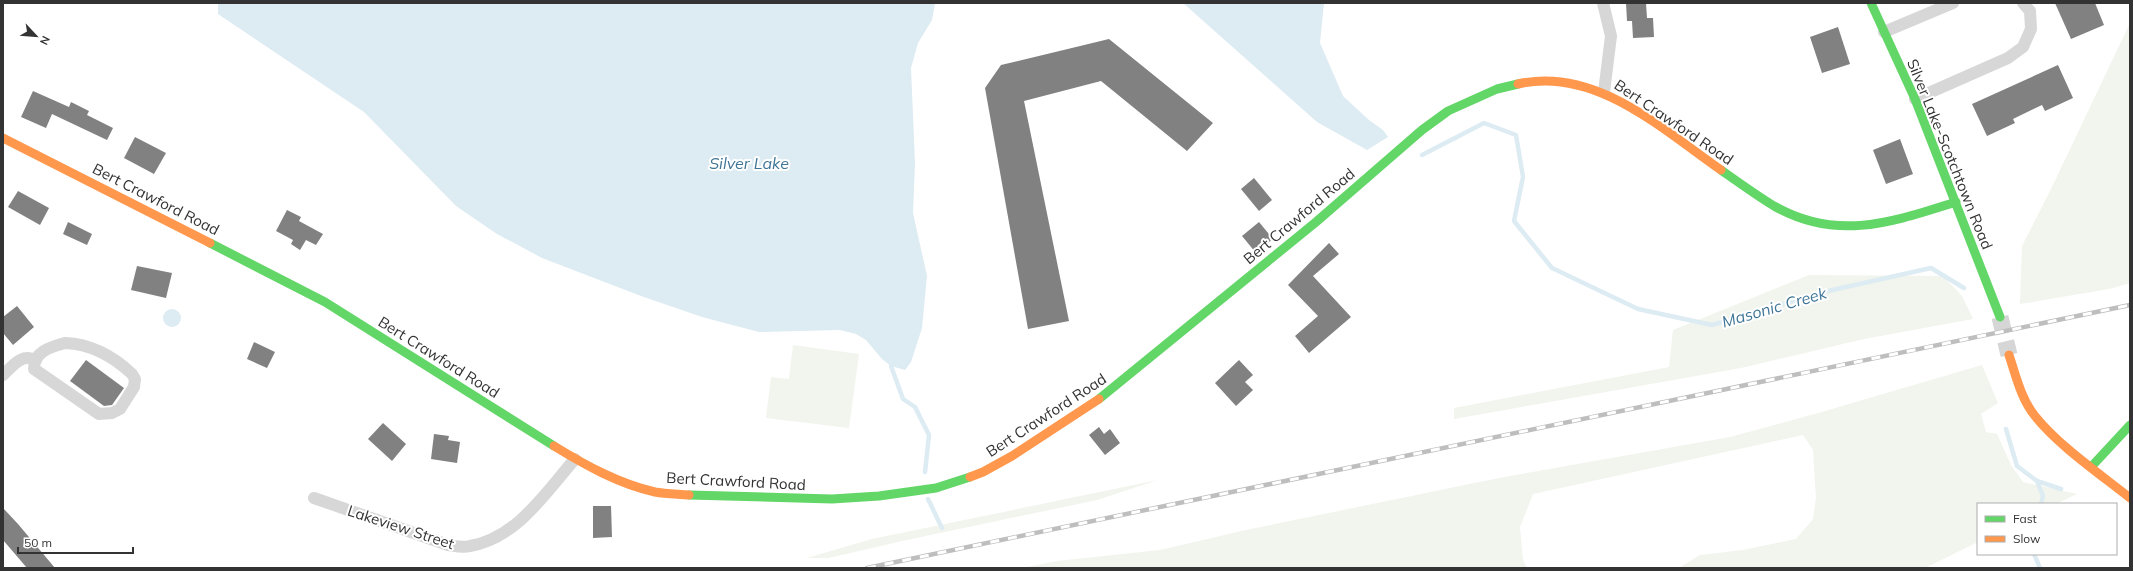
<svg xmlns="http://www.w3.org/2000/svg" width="2133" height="571" font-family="Mulish,sans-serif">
  <rect width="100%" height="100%" fill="#fff"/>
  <g fill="#f1f5ed">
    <polygon points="2130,23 2130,283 2109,289 2020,304 2022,246 2051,189"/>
    <polygon points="1809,275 1943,276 1962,296 1973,319 1864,339 1741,368 1454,419 1454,408 1669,367 1673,330"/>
    <polygon points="793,345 859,354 849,428 766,418 771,377 789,379"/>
    <polygon points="1982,365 1998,403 1981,414 1986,432 1997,434 2011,465 2023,482 2077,494 2056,504 1978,504 1978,542 1925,568 1679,568 1700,555 1743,550 1796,539 1813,519 1816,498 1813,450 1803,435 1533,494 1520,527 1523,560 1527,568 1022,568 1057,561 1160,550 1246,530 1499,478 1730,437 1815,414"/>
    <polygon points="1158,480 1097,500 902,541 829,558 807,558 872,539"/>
  </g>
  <g fill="#ddebf3">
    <polygon points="218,3 935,3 932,20 918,43 911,68 915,163 913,213 927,276 922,328 911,362 905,370 891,366 882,359 866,340 856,334 840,330 759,332 702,317 641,296 542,258 497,234 456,206 364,112 218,14"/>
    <polygon points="1183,3 1324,3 1320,43 1343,96 1369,120 1383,130 1388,137 1367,150 1317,122"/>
    <circle cx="172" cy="318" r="9"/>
  </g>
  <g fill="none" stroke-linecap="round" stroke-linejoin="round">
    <g stroke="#ddebf3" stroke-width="4.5">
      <polyline points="1422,155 1484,123 1516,135 1523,177 1514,221 1552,268 1638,309 1712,325 1828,291 1931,268 1964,288"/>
      <polyline points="891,366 903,399 915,407 929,435 925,472"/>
      <polyline points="2006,429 2017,466 2037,481 2061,489"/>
      <polyline points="2037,481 2043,496 2041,504"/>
      <polyline points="928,499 942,528"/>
      <polyline points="2034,554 2040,568"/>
    </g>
  </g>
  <g fill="#818181">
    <polygon points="1626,3 1646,3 1647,18 1653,18 1654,37 1633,38 1632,21 1627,21"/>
    <polygon points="2055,3 2095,3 2104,25 2071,39"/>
    <polygon points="1838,27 1850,64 1822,73 1810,37"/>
    <polygon points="1109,39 1213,123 1187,151 1101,81 1024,101 1069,321 1028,329 985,88 1001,65"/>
    <polygon points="2058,65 2073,98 2045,111 2042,105 2013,119 2015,123 1987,136 1972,104"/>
    <polygon points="33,91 69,107 71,102 89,111 87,115 113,128 107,140 52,114 46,128 21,117"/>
    <polygon points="135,137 166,153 154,174 124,158"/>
    <polygon points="1900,139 1913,174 1886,184 1873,150"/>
    <polygon points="1254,178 1272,200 1259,211 1241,189"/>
    <polygon points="18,191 49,208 40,225 8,207"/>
    <polygon points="287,210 301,217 299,221 323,234 316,245 306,240 300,250 291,244 293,240 276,231"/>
    <polygon points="68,222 92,234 87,245 63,234"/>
    <polygon points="1259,222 1273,239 1256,253 1242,236"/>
    <polygon points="1329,243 1339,254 1313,276 1351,317 1309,353 1295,336 1318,316 1288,285"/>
    <polygon points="137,266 172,273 166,298 131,290"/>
    <polygon points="17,306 34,327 13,345 3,333 3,317"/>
    <polygon points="254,342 275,352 267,368 247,359"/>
    <polygon points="86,360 124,388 112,405 104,406 70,381"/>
    <polygon points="1239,360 1253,375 1245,382 1253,390 1236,406 1215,383"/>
    <polygon points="383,423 406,444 392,461 368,439"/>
    <polygon points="1099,427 1104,434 1110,429 1120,443 1105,455 1089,435"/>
    <polygon points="434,434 449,436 448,440 460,442 457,463 431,459"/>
    <polygon points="593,506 611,506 612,537 593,538"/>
    <polygon points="3,508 18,524 55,568 27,568 3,540"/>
  </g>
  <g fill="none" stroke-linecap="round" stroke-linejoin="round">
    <polyline stroke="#d6d6d6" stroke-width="17" stroke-dasharray="17 8" stroke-linecap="butt" points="2000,317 2009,355"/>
    <g stroke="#d7d7d7" stroke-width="12">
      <polyline points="1603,3 1611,36 1604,92"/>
      <polyline points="1884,32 1953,3"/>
      <polyline points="1915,99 2008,58 2023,47 2031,29 2030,11 2023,3"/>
      <path d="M65 343C91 344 113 356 132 374L135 379 134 387 120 409 112 413 99 414 34 369C34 351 51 347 65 343Z"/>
      <path d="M3 375C13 366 21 353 36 360"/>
      <path d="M314 498 448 545C455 546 463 548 470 546 517 538 545 493 575 459"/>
    </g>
    <g stroke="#63d668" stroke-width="9">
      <polyline points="1871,3 1915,99 2000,317"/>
      <path d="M1721 170C1738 182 1756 195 1774 206 1837 242 1892 222 1956 202"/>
      <polyline points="210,243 325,302 554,446"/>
      <polyline points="1099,399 1316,222 1422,130 1448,111 1497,89 1518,84"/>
      <polyline points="2092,466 2130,425"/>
      <polyline points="689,495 832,499 879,496 936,488 970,477"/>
    </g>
    <g stroke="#ff974d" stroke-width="9">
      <path d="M1518 84C1595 66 1662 129 1721 170"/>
      <polyline points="3,138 210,243"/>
      <path d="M2009 355C2016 376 2021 399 2035 416 2059 446 2100 474 2130 498"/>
      <path d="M554 446C585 465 619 484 655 492 666 494 678 494 689 495"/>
      <polyline points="970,477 983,472 1012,456 1099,399"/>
    </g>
    <defs>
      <polyline id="rail" points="867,568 2130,305"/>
    </defs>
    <use href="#rail" stroke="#bebebe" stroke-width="4.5"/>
    <use href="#rail" stroke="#fff" stroke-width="3" stroke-dasharray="9" stroke-linecap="butt"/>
  </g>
  <g text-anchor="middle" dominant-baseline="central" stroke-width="4" stroke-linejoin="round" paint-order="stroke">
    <g font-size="15" fill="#333" stroke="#fff">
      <text transform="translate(1674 122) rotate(34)">Bert Crawford Road</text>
      <text transform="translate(1950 154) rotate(68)">Silver Lake-Scotchtown Road</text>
      <text transform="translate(156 199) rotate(27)">Bert Crawford Road</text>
      <text transform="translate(1299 216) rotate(-40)">Bert Crawford Road</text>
      <text transform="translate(439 357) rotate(32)">Bert Crawford Road</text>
      <text transform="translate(1046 415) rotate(-33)">Bert Crawford Road</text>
      <text transform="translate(736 481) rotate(3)">Bert Crawford Road</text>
      <text transform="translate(401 527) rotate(18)">Lakeview Street</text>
    </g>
    <g font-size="16" font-style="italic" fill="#3f7597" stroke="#fff">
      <text x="749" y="163">Silver Lake</text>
      <text transform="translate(1774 307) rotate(-16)">Masonic Creek</text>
    </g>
  </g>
  <rect width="2133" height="571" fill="none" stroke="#333333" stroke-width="8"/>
  <rect x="1977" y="503" width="140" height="52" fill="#ffffff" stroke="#adadad"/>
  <rect x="1985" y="516" width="20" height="6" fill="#63d668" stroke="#adadad"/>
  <text x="2013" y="523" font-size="12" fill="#333333">Fast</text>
  <rect x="1985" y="536" width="20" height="6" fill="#ff974d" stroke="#adadad"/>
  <text x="2013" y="543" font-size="12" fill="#333333">Slow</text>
  <g transform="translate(36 36) rotate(116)" stroke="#ffffff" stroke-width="3" paint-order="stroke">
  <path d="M0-3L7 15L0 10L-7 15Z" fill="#333333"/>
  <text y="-6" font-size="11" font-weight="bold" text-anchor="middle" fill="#333333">N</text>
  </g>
  <path d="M18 547v6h115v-6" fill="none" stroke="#333333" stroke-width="2"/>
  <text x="24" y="547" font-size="12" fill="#333333" stroke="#ffffff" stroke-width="3" paint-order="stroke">50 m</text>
</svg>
